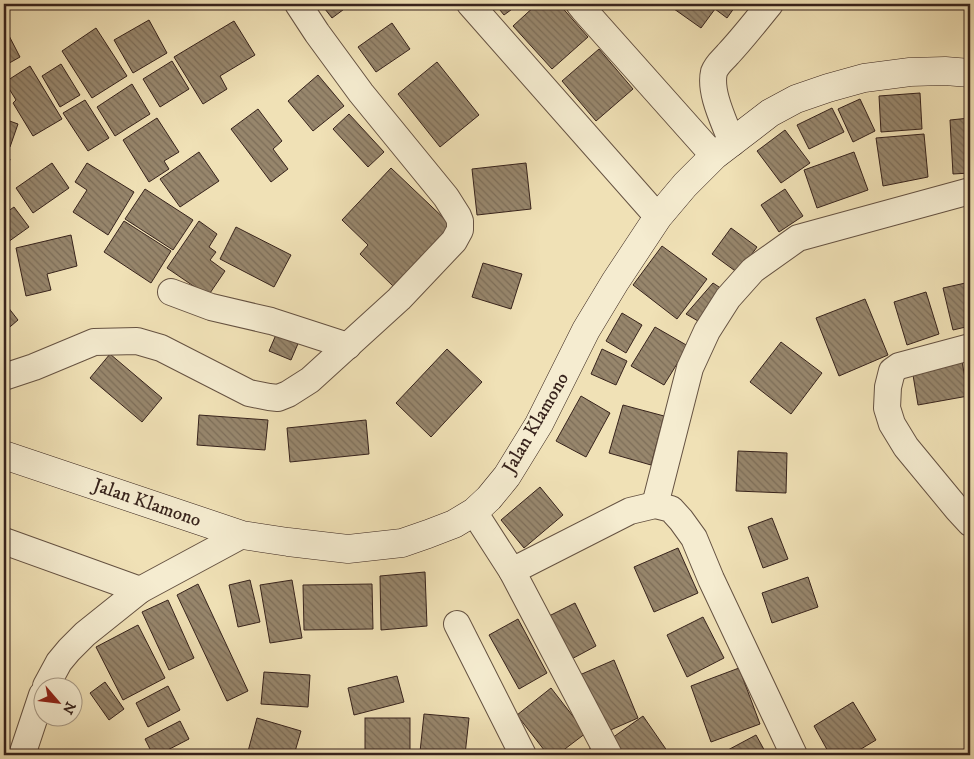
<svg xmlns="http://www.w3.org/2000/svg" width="974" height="759" font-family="'IM FELL DW Pica',serif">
  <defs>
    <pattern id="building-back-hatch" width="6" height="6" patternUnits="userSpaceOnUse" patternTransform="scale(1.25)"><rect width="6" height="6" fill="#97866c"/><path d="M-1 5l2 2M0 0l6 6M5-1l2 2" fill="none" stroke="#7c6d58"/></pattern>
  </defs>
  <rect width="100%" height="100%" fill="#f0e1b6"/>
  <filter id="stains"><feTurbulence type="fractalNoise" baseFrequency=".004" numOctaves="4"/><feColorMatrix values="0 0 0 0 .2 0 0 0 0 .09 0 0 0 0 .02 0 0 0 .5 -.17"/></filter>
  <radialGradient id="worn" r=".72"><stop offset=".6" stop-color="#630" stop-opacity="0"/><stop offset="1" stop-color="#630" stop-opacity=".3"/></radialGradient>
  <g fill="url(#building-back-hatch)" stroke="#37231c">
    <polygon points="321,4 351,4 332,18"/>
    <polygon points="495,4 519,4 504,15"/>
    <polygon points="537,4 559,4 588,37 552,69 513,26"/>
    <polygon points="667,4 737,4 727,18 715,9 701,28"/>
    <polygon points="149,20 167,53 133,73 114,40"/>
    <polygon points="234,21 255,55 220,76 227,89 203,104 174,57"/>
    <polygon points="392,23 410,49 376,72 358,47"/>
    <polygon points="4,26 20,57 4,66"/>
    <polygon points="96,28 127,76 92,98 62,51"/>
    <polygon points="599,49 633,89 596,121 562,81"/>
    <polygon points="172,61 189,89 160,107 143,79"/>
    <polygon points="437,62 479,115 440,147 398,94"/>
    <polygon points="61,64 80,95 60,107 42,76"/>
    <polygon points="30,66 62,119 33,136 13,103 16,100 5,82"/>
    <polygon points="318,75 344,106 313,131 288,101"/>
    <polygon points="132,84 150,114 115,136 97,107"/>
    <polygon points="920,93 922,129 881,132 879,96"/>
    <polygon points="860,99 875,131 853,142 838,109"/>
    <polygon points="85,100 109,138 88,151 63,113"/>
    <polygon points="832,108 844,132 809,149 797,125"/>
    <polygon points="258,109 282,141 273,149 288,169 271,182 231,129"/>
    <polygon points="349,114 384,152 368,167 333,129"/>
    <polygon points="157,118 179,152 164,161 169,169 149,182 123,140"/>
    <polygon points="970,118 970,173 953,174 950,120"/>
    <polygon points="4,119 18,124 10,147 4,145"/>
    <polygon points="785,130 810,163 781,183 757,151"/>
    <polygon points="924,134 928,177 883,186 876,138"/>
    <polygon points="199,152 219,181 180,207 160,179"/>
    <polygon points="854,152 868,190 817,208 804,170"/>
    <polygon points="4,157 10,159 4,181"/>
    <polygon points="52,163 69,188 33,213 16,188"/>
    <polygon points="87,163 134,192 108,235 73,212 87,190 75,182"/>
    <polygon points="526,163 531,209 477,215 472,169"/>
    <polygon points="391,168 451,225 393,286 360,254 368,245 342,220"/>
    <polygon points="145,189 193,220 173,250 125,219"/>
    <polygon points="785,189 803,216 779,232 761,205"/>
    <polygon points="14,207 29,227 8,242 4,237 4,214"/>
    <polygon points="124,221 171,251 151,283 104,252"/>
    <polygon points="199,221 217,234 209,247 216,252 210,260 225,271 208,296 167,268"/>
    <polygon points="236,227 291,255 274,287 220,259"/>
    <polygon points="731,228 757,247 738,273 712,254"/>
    <polygon points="71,235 77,266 47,274 51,290 26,296 16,248"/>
    <polygon points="662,246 707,279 677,319 633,285"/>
    <polygon points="483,263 522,274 511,309 472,297"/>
    <polygon points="970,282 970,326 953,330 943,288"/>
    <polygon points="713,283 725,291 698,321 686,314"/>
    <polygon points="926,292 939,334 907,345 894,302"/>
    <polygon points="865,299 888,355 839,376 816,318"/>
    <polygon points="4,302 18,320 4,332"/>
    <polygon points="622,313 642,325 626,353 606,341"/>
    <polygon points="655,327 688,346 664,385 631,366"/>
    <polygon points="278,330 300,339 291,360 269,351"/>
    <polygon points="781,342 822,373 791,414 750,382"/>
    <polygon points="447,349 482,382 431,437 396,403"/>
    <polygon points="602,349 627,361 616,385 591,374"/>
    <polygon points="110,354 162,398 142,422 90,378"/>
    <polygon points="962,361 968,396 918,405 912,369"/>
    <polygon points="581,396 610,413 586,457 556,441"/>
    <polygon points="623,405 664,416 651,465 609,453"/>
    <polygon points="199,415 268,420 265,450 197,445"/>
    <polygon points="366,420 369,454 290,462 287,428"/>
    <polygon points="738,451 787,453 786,493 736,491"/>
    <polygon points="540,487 563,515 524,548 501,520"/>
    <polygon points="772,518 788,559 763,568 748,527"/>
    <polygon points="678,548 698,593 654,612 634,567"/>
    <polygon points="425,572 427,626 381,630 380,576"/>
    <polygon points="808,577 818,607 772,623 762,593"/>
    <polygon points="250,580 260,622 238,627 229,585"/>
    <polygon points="292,580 302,638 270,643 260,585"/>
    <polygon points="198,584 248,691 227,701 177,595"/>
    <polygon points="372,584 373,629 304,630 303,585"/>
    <polygon points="168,600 194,658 169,670 142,612"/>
    <polygon points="575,603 596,646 566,662 545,618"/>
    <polygon points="703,617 724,658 687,677 667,635"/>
    <polygon points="518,619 547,673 519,689 489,635"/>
    <polygon points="138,625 165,678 123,700 96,647"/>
    <polygon points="614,660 638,718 599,735 575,677"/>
    <polygon points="739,668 760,724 711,742 691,686"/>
    <polygon points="264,672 310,675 308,707 261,704"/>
    <polygon points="397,676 404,702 354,715 348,688"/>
    <polygon points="105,682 124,709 109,720 90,693"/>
    <polygon points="168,686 180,710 148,727 136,703"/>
    <polygon points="551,688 586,733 557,755 548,755 517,715"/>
    <polygon points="853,702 876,740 851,755 830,755 814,726"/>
    <polygon points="424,714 469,718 465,755 420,752"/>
    <polygon points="643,716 670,755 614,755 605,743"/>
    <polygon points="257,718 301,731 294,755 247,755"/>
    <rect x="365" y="718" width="45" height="37"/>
    <polygon points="180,721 189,739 158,755 153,755 145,739"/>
    <polygon points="756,735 767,755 728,755 726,751"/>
    <polygon points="970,747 970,755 948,755"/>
    <polygon points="591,748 595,755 580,755"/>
  </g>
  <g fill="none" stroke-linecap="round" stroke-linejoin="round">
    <defs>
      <g id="street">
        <polyline points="470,4 658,217"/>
        <polyline points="579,4 583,9 714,156"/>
        <path d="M732 143C725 123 709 93 714 72 717 64 723 60 728 54 743 38 756 21 770 4"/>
        <polyline points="171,292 211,307 271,321 348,346"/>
        <polyline points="970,347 899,366 892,371 888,387 887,408 892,424 906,447 958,510 970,523"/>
        <polyline points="4,377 34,367 94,342 137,341 161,348 249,393 269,397 278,398 288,394 310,380 399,299 454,241 460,230 460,221 458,216 446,197 361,93 317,33 298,4"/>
        <polyline points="655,505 690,368 707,331 728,298 753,270 798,238 970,191"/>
        <polyline points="474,512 512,571 630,511 655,505 671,509 681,520 694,538 711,579 794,755"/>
        <polyline points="4,541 140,590"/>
        <polyline points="512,571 609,755"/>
        <polyline points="457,624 523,755"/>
        <polyline points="46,686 59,662 69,650 85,634 140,590 242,535"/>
        <polyline points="22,755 42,695"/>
      </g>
      <polyline id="secondary" points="4,455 242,535 288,542 348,549 402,543 428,534 454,524 474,512 489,498 507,476 539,424 586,330 615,282 658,217 685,185 714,156 770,113 796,99 828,88 864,78 910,72 945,71 970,73"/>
    </defs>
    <use href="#street" stroke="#655242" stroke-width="28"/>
    <use href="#secondary" stroke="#37231c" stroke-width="29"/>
    <use href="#street" stroke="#f5ecd0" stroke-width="26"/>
    <use href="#secondary" stroke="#f5ecd0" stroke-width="28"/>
  </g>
  <g text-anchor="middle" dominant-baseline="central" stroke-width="4" stroke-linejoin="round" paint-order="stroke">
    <g font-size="19" fill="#37231c" stroke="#f5ecd0">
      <text transform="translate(536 423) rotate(-60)">Jalan Klamono</text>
      <text transform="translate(147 503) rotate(19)">Jalan Klamono</text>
    </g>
  </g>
  <rect width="974" height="759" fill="none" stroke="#f0e1b6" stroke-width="20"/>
  <rect x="5" y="5" width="964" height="749" fill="none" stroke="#37231c" stroke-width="2.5"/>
  <rect x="10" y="10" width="954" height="739" fill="none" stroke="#37231c"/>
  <g transform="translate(58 702) rotate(118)"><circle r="24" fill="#f5ecd0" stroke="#a99c88"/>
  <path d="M0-4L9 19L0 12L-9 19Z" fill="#8f2418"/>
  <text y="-8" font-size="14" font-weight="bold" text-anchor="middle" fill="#37231c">N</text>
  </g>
  <rect width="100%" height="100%" filter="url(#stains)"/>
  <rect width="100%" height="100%" fill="url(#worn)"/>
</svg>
